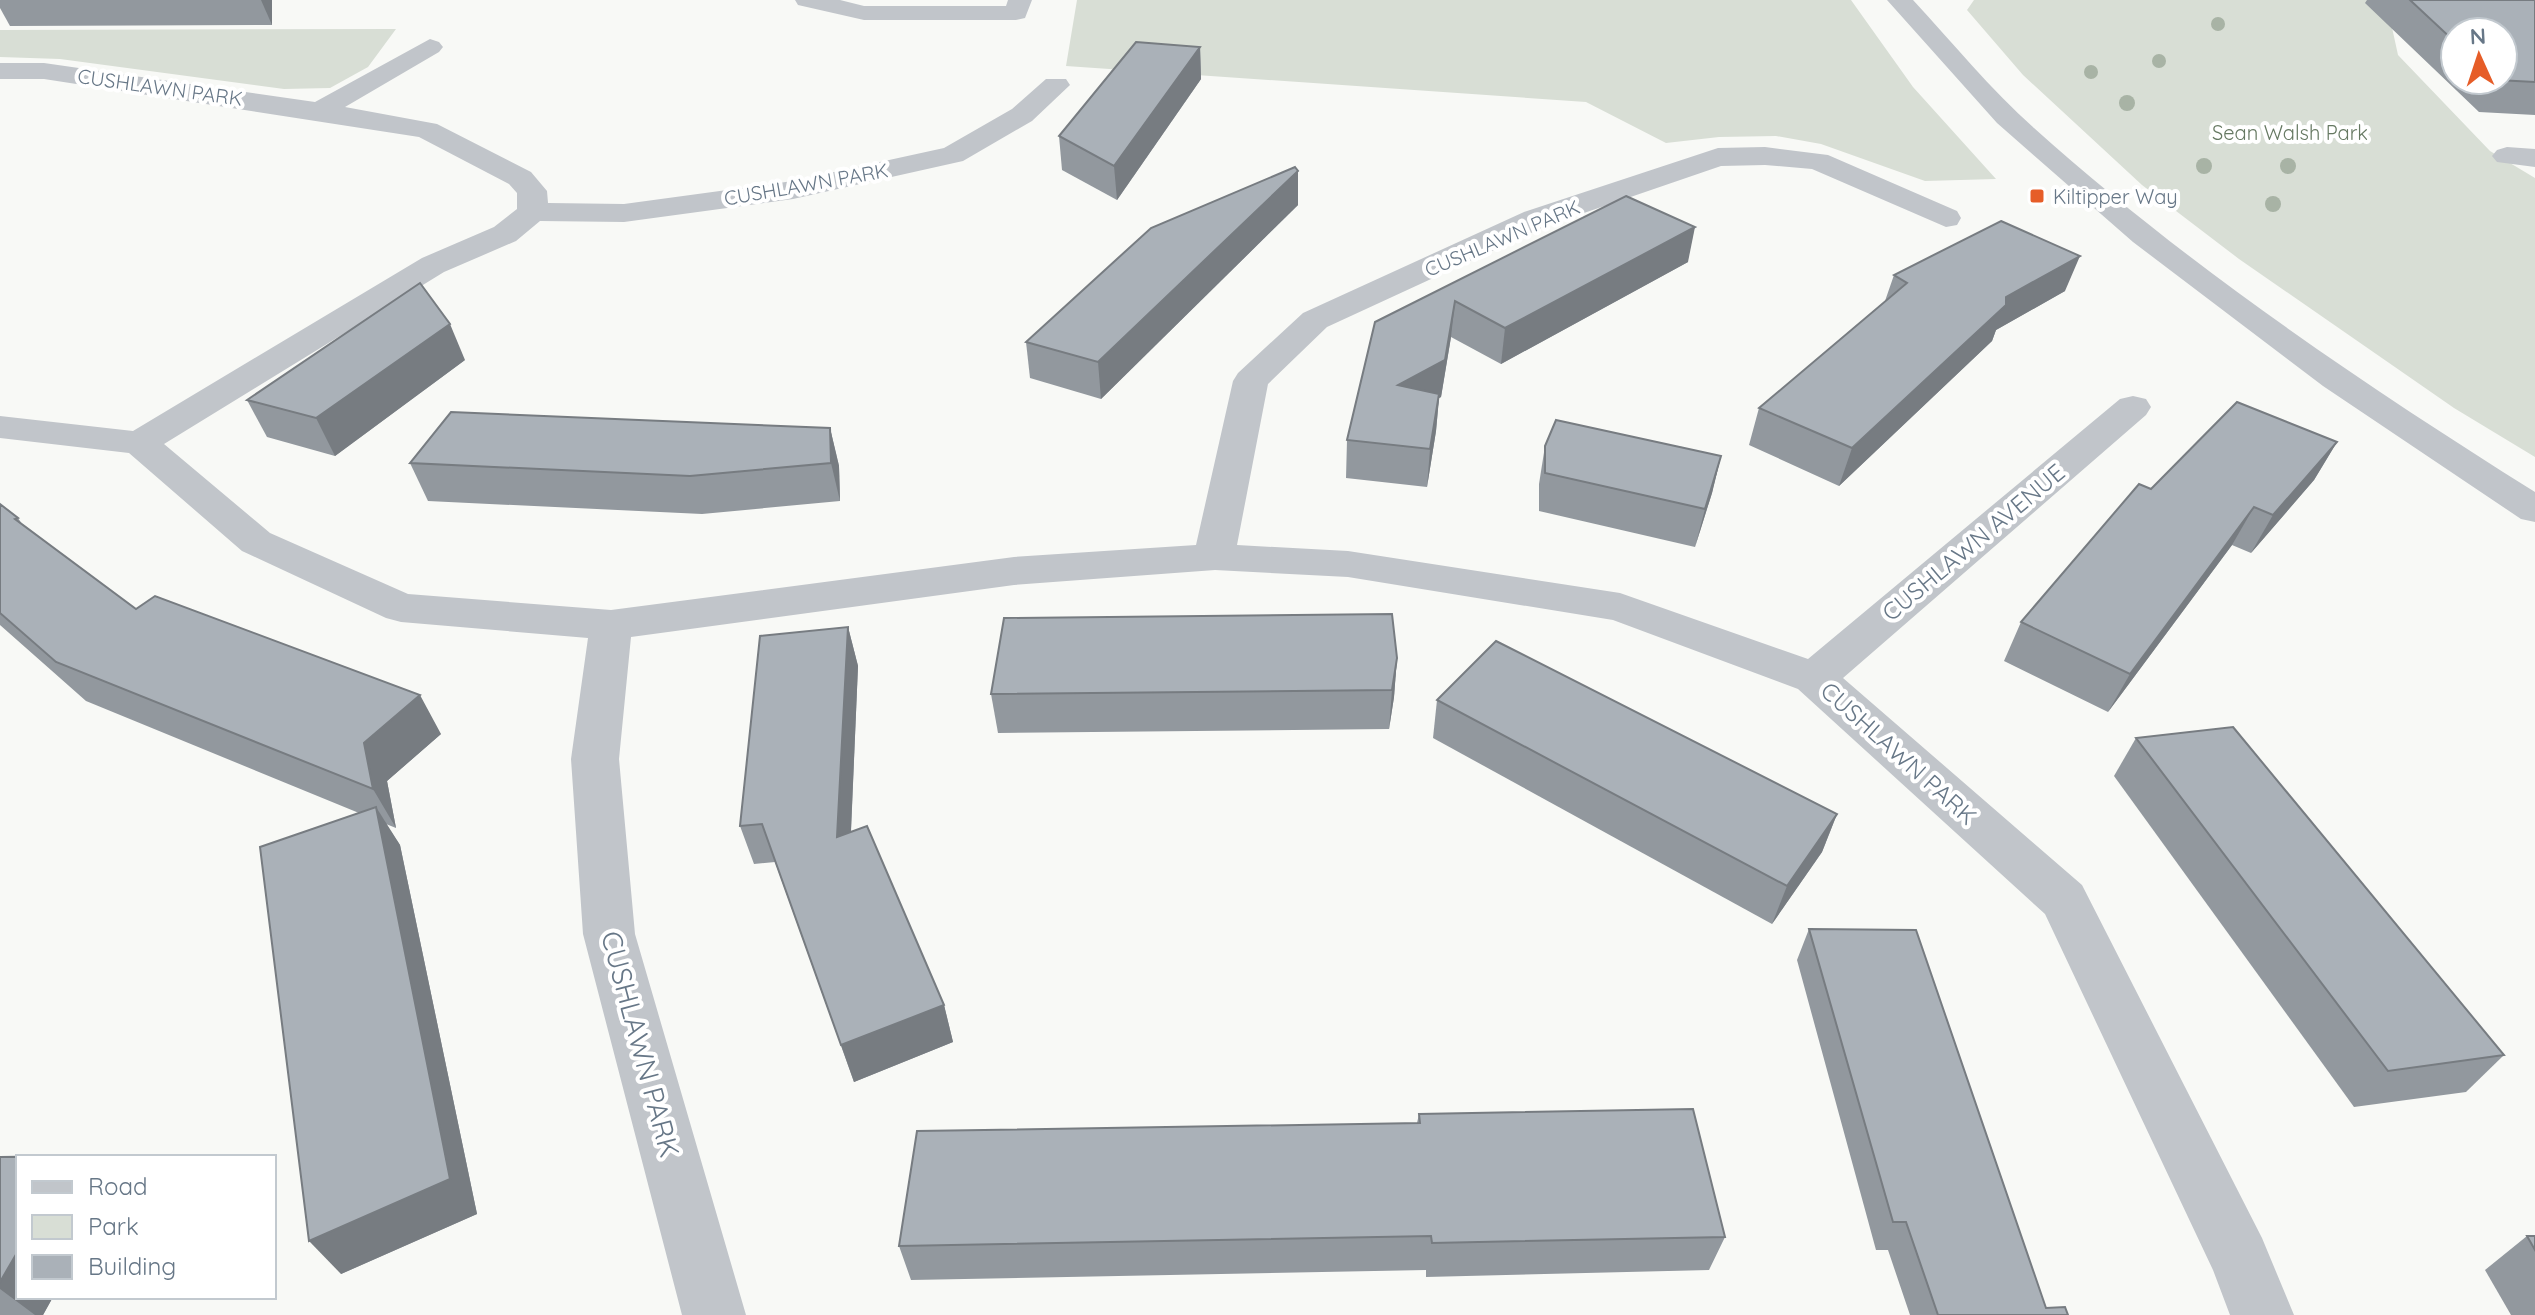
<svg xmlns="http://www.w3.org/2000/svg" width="2535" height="1315" font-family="Quicksand,sans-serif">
  <rect width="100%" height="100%" fill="#f8f9f6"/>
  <g fill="#d8ded5">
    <polygon points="1077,0 1851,0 1913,87 1996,179 1925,181 1821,144 1776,136 1719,137 1666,143 1586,102 1066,66"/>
    <polygon points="1974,0 2386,0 2398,55 2490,151 2535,178 2535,457 2454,408 2239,259 2142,185 2023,75 1967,10"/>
    <polygon points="396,29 368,67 330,88 284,89 60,59 0,57 0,30"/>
  </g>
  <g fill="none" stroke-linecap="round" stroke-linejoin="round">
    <g fill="#c1c5ca" fill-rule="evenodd">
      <polygon points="795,0 840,0 864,6 1006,6 1008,0 1032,0 1025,18 1016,20 864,20 798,5"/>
      <path d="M1887 0H1913C1953 43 1990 89 2034 128 2188 266 2360 382 2535 492V522L2521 519 2323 386 2133 242 1997 123Z"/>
      <polygon points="430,39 439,42 443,47 439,52 345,107 437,124 531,172 547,191 548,203 624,204 793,181 944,148 1012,109 1046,79 1066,79 1070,85 1032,121 963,161 793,199 624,222 540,221 516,241 444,272 164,444 270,533 408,594 611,610 1014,557 1196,545 1233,381 1238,373 1303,313 1524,212 1718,148 1765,147 1828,155 1957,211 1961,218 1957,225 1946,227 1812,169 1765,165 1721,166 1546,226 1327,327 1268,384 1237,545 1348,551 1620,593 1808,659 2120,399 2133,396 2146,399 2151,407 2146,415 1843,678 2082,885 2262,1238 2294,1315 2230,1315 2213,1270 2045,914 1798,689 1613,620 1348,577 1215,570 1014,585 631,637 619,759 635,934 746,1315 682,1315 583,934 571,759 588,638 401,622 386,618 242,551 129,453 0,438 0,416 133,431 422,258 494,227 517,209 517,193 509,184 419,137 44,79 0,79 0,63 44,63 315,102"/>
      <polygon points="2507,147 2535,149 2535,167 2497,162 2492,156 2497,150"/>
    </g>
  </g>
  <g fill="#a8b3a5">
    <circle cx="2218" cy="24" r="7"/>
    <circle cx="2159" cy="61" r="7"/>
    <circle cx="2091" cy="72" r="7"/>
    <circle cx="2127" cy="103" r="8"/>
    <circle cx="2204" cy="166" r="8"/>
    <circle cx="2288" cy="166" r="8"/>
    <circle cx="2273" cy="204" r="8"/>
  </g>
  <g fill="#92989e" fill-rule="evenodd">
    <polygon points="0,0 272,0 272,25 10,26 0,8"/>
    <path d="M2367 0H2535V115L2479 112 2365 3ZM2455 32 2503 80H2455Z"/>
    <polygon points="1200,47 1201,79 1117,200 1062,170 1059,136"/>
    <polygon points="1298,171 1298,205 1101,399 1030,378 1026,342"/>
    <polygon points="1626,196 1688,262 1501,364 1451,337 1441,397 1439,398 1436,431 1427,487 1346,478 1347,440 1375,322"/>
    <polygon points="1894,275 2065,291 1996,330 1992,341 1839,486 1749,445 1759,408 1885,301"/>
    <polygon points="465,360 335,456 267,437 247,400"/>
    <polygon points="830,428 839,466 840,501 702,514 428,501 410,463"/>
    <polygon points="2337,442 2314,480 2251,553 2232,545 2108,712 2004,661 2021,622"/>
    <polygon points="1545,446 1721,456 1712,493 1695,547 1539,511 1539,484"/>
    <polygon points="0,504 18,518 22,524 136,609 441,734 387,781 396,828 386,824 400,845 477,1214 341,1274 359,813 86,701 0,625"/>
    <polygon points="848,627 858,666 851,832 944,1005 953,1042 854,1082 775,862 754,864 740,826"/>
    <polygon points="1397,658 1394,697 1389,729 998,733 991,694"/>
    <polygon points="1437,700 1837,814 1822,852 1772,924 1433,738"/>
    <polygon points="2136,738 2504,1055 2466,1092 2354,1107 2114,776"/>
    <polygon points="1809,929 2046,1308 2068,1315 1910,1315 1888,1250 1876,1250 1797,960"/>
    <polygon points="1419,1114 1725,1237 1709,1270 1426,1277 1426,1270 911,1280 899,1246 1417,1123"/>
    <polygon points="0,1157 18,1297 53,1297 43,1315 0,1315"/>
    <polygon points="2527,1236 2535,1236 2535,1315 2511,1315 2485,1270"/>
  </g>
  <g fill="#777c81">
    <polygon points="261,0 272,0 272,25"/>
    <polygon points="1200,47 1201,79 1117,200 1114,166"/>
    <polygon points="1298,171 1298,205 1101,399 1098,362"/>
    <polygon points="1695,227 1688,262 1501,364 1505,328"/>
    <polygon points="2080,256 2065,291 1996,330 1992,341 1839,486 1852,448 2006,297"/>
    <polygon points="1455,301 1451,337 1441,397 1439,398 1436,431 1427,487 1430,449 1398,385"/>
    <polygon points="450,324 465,360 335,456 316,418"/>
    <polygon points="830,428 839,466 840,501 831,463"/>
    <polygon points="2337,442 2314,480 2251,553 2273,515"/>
    <polygon points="1721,456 1712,493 1695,547 1705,509"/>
    <polygon points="2254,507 2232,545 2108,712 2130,674"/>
    <polygon points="848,627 858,666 849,875 837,837"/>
    <polygon points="1397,658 1394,697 1389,729 1392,690"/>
    <polygon points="420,695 441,734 387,781 396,828 373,789 364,743"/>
    <polygon points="376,807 400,845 477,1214 341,1274 309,1241"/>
    <polygon points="1837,814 1822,852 1772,924 1787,886"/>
    <polygon points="944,1005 953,1042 854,1082 841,1045"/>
    <polygon points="18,1251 18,1297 53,1297 43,1315 35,1315 0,1289 0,1282"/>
  </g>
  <g fill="#aab1b8" stroke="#777c81" stroke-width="2">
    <polygon points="2410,0 2535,0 2535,82 2497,80 2503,80 2503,32 2455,32 2455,42"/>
    <polygon points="1136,42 1200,47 1114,166 1059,136"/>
    <polygon points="1295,167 1298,171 1098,362 1026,342 1151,228"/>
    <polygon points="1626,196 1695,227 1505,328 1455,301 1445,360 1398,385 1439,394 1430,449 1347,440 1375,322"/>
    <polygon points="2001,221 2080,256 2006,297 2006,305 1852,448 1759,408 1907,283 1894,275"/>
    <polygon points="420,283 450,324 316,418 247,400"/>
    <polygon points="2237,402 2337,442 2273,515 2254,507 2130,674 2021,622 2139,484 2151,489"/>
    <polygon points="451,412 830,428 831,463 690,476 410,463"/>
    <polygon points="1556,420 1721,456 1705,509 1545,473 1545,446"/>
    <polygon points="0,504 18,518 15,519 136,609 155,596 420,695 364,743 373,789 56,662 0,613"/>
    <polygon points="1392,614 1397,658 1392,690 991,694 1004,618"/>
    <polygon points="848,627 837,837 867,826 944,1005 841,1045 762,824 740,826 760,636"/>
    <polygon points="1496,641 1837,814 1787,886 1437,700"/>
    <polygon points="2233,727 2504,1055 2388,1071 2136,738"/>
    <polygon points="376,807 450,1179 309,1241 260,847"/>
    <polygon points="1809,929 1916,930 2046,1308 2065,1307 2068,1315 1938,1315 1906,1222 1893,1222"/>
    <polygon points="1693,1109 1725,1237 1432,1243 1431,1236 899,1246 917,1131 1420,1123 1419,1114"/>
    <polygon points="73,1156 72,1157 18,1157 18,1251 0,1282 0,1157"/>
    <polygon points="2527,1236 2535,1236 2535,1250"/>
  </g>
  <rect fill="#e65d28" stroke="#fff" stroke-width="3" x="2029" y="188" width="16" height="16" rx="4"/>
  <g text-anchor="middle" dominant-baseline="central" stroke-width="8" stroke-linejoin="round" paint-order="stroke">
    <g font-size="20" fill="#677787" stroke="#fff">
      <text transform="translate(160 87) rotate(8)">CUSHLAWN PARK</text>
      <text transform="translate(806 184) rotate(-10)">CUSHLAWN PARK</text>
      <text transform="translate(1502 238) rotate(-23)">CUSHLAWN PARK</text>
    </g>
    <g font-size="20" fill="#667962" stroke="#fff">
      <text x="2290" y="132">Sean Walsh Park</text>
    </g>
    <g font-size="20" fill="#677787" stroke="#fff" text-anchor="start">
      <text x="2053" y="196">Kiltipper Way</text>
    </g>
    <g font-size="24" fill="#677787" stroke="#fff">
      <text transform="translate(1973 542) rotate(-40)">CUSHLAWN AVENUE</text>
      <text transform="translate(1899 753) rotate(42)">CUSHLAWN PARK</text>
    </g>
    <g font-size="28" fill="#677787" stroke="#fff">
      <text transform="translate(641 1044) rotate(75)">CUSHLAWN PARK</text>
    </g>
  </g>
  <rect x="16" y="1155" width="260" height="144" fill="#ffffff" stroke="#c2c9cf" stroke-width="2"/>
  <rect x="32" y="1181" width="40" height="12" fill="#c1c5ca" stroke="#c2c9cf" stroke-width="2"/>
  <text x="88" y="1195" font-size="24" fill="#677787">Road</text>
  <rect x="32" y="1215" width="40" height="24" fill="#d8ded5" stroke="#c2c9cf" stroke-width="2"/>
  <text x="88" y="1235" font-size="24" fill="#677787">Park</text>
  <rect x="32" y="1255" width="40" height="24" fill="#aab1b8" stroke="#c2c9cf" stroke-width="2"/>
  <text x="88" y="1275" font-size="24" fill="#677787">Building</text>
  <g transform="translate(2479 56) rotate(357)"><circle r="38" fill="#ffffff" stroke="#c2c9cf" stroke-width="2"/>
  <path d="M0-6L14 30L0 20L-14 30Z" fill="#e65d28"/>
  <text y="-12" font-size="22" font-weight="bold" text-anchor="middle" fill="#677787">N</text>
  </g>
</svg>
